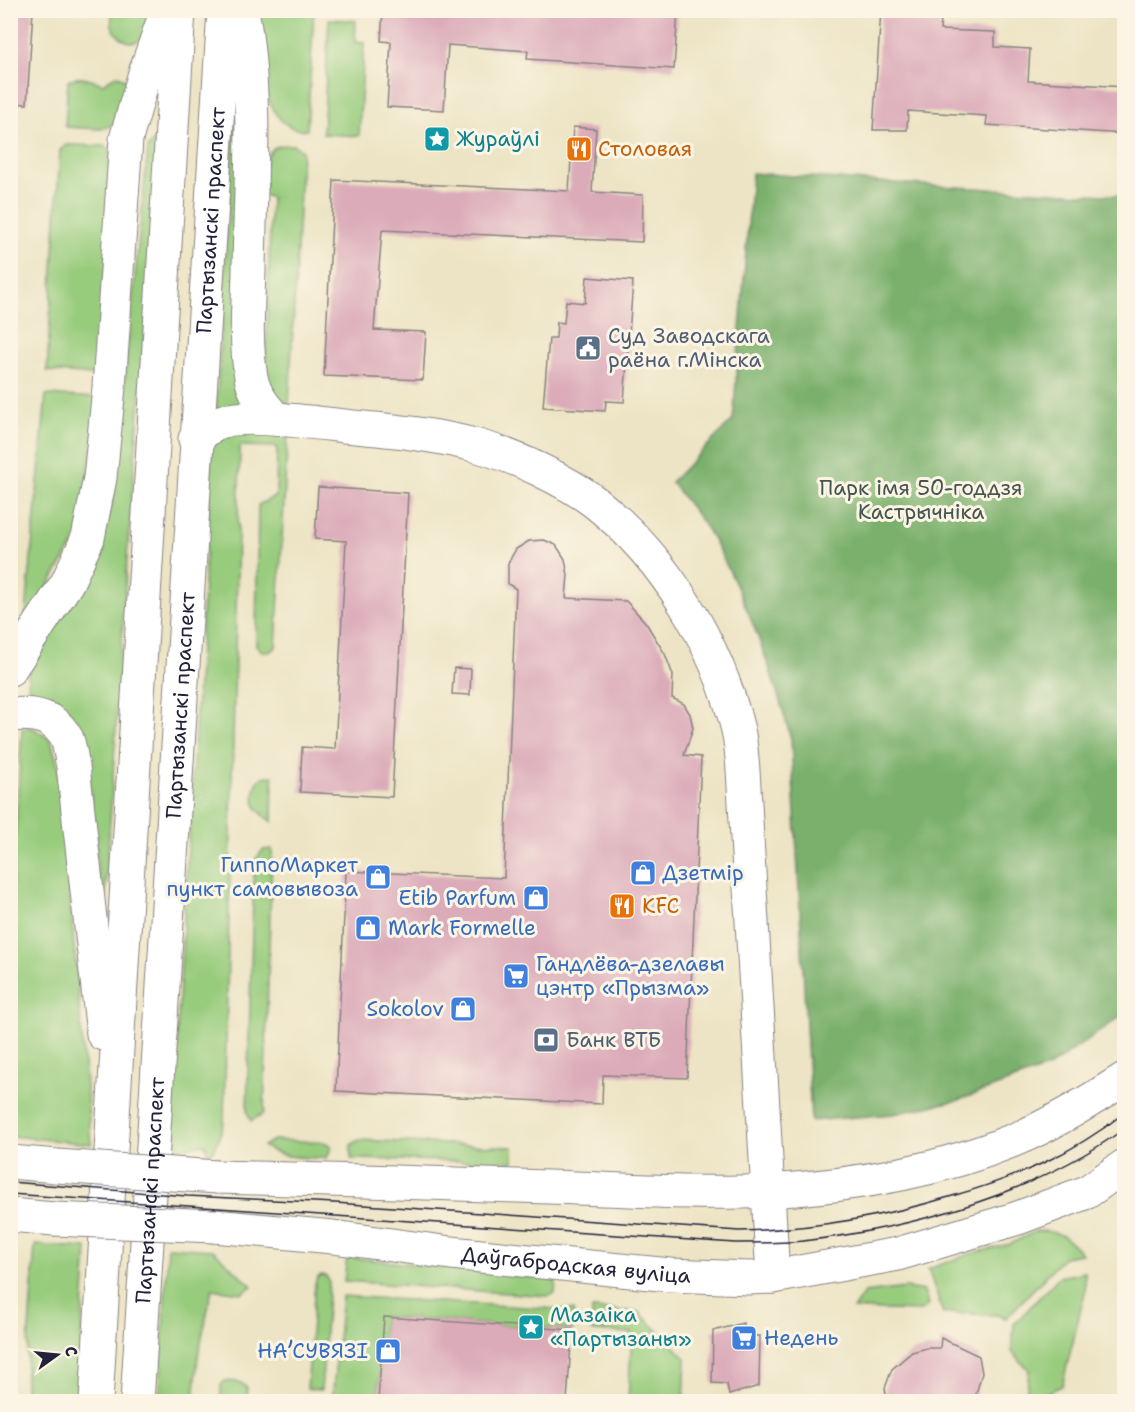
<svg xmlns="http://www.w3.org/2000/svg" width="1135" height="1412" font-family="'Shantell Sans',sans-serif">
  <rect width="100%" height="100%" fill="#fcf5e5"/>
  <filter id="ink" filterUnits="userSpaceOnUse"><feTurbulence type="fractalNoise" baseFrequency=".0167" numOctaves="2"/><feDisplacementMap in="SourceGraphic" scale="12" xChannelSelector="R" yChannelSelector="G"/><feConvolveMatrix kernelMatrix="1 2 1 2 8 2 1 2 1" color-interpolation-filters="sRGB"/></filter>
  <filter id="wash" filterUnits="userSpaceOnUse"><feTurbulence type="fractalNoise" baseFrequency=".008" numOctaves="4" result="noise"/><feDisplacementMap in="SourceGraphic" scale="24" xChannelSelector="R" yChannelSelector="G"/><feGaussianBlur stdDeviation="1.35" result="paint"/><feColorMatrix in="noise" values="0 0 0 0 0 0 0 0 0 0 0 0 0 0 0 0 0 1.4 0 .05"/><feComposite in="paint" operator="in"/></filter>
  <g filter="url(#wash)">
    <rect width="100%" height="100%" fill="#ede4c5"/>
    <g fill="#98cc7d" stroke="#5d775c" stroke-width="1.5">
      <path d="M112 11H148C148 17 147 28 144 34 136 51 115 38 112 25 111 21 112 15 112 11Z"/>
      <path d="M255 11H314L307 130C303 129 297 130 293 128 258 115 257 41 255 11Z"/>
      <polygon points="329,19 356,21 355,42 364,43 359,136 323,134"/>
      <path d="M117 75 134 84 119 123 102 129 65 127 68 81C79 74 91 80 103 84Z"/>
      <polygon points="234,117 238,119 254,409 216,412"/>
      <path d="M162 133 128 543 105 898 100 895 87 752C79 718 62 704 29 697L28 676 33 656 103 535 112 504 148 147Z"/>
      <polygon points="66,145 105,146 113,154 102,376 47,371 60,150"/>
      <path d="M294 145 302 151 289 405 270 394 265 383 271 198 261 193C263 179 262 150 279 146 284 145 290 145 294 145Z"/>
      <polygon points="46,395 100,398 78,537 25,624"/>
      <path d="M288 430 276 647C269 654 263 654 256 645L258 505 276 496 277 447 240 446 224 1123 215 1149 208 1155 205 1144 170 1150 212 450 217 431Z"/>
      <polygon points="31,727 51,740 59,770 91,1144 11,1136 11,909 22,729"/>
      <path d="M273 776 272 822C267 818 261 814 257 808 252 800 254 781 263 777 266 776 270 776 273 776Z"/>
      <polygon points="272,849 264,1113 251,1121 247,1111 254,861 263,850"/>
      <path d="M273 1140 323 1142 329 1144 331 1148 327 1158C305 1158 283 1159 263 1146Z"/>
      <polygon points="359,1140 513,1147 513,1162 351,1159 351,1145"/>
      <path d="M1036 1231C1059 1230 1068 1237 1082 1254L1064 1257 1006 1318 998 1315 943 1313 928 1269 970 1254 1010 1244Z"/>
      <polygon points="35,1245 87,1248 77,1401 24,1401"/>
      <polygon points="168,1247 213,1250 252,1286 242,1293 212,1289 198,1356 194,1401 159,1401"/>
      <polygon points="347,1257 556,1280 555,1293 549,1296 344,1281"/>
      <polygon points="1085,1272 1085,1292 1062,1386 1035,1398 1027,1389 1029,1370 1012,1352 1014,1324 1059,1277"/>
      <polygon points="321,1275 326,1276 329,1281 324,1346 310,1345 315,1284 317,1278"/>
      <polygon points="906,1288 924,1291 928,1305 921,1311 853,1309 864,1293"/>
      <polygon points="342,1296 574,1310 572,1330 384,1317 378,1401 332,1402"/>
      <polygon points="592,1309 639,1312 686,1358 684,1401 628,1401 632,1333 591,1331"/>
      <polygon points="310,1353 324,1355 321,1390 307,1389"/>
      <polygon points="225,1381 239,1382 247,1387 247,1401 221,1401 221,1385"/>
    </g>
    <path fill="#7ab06c" stroke="#4e6954" stroke-width="1.5" d="M752 173 937 186 1124 196V1014L1049 1067 959 1100 893 1114 811 1121 791 739C772 669 746 598 710 534 699 516 684 499 671 482L733 420Z"/>
    <g id="blocks">
      <g fill="#dbabba">
        <polygon points="10,10 33,10 27,104 10,103"/>
        <polygon points="383,10 678,10 674,69 527,59 528,51 448,45 444,110 387,107 391,42 381,41"/>
        <polygon points="881,10 942,10 940,30 995,32 995,47 1030,49 1028,81 1125,87 1125,134 986,125 987,116 908,111 907,130 873,130"/>
        <polygon points="573,127 596,129 592,192 643,195 642,242 382,230 374,330 426,332 423,380 324,376 334,180 569,191"/>
        <polygon points="587,277 633,281 624,402 606,401 605,411 543,407 549,338 556,338 557,322 564,323 566,301 585,303"/>
        <polygon points="318,487 408,493 392,797 300,792 302,747 335,749 346,541 315,539"/>
        <polygon points="544,540 556,545 565,559 568,575 566,598 626,601 646,623 665,654 673,675 672,698 684,704 690,714 693,728 684,755 701,757 687,1078 603,1075 602,1104 336,1091 346,871 504,878 516,589 508,584 508,563 516,549 529,541"/>
        <polygon points="454,668 471,669 470,695 452,694"/>
        <polygon points="384,1317 572,1330 567,1401 378,1401"/>
        <polygon points="743,1323 744,1336 760,1336 759,1386 729,1395 727,1384 712,1383 713,1331"/>
        <polygon points="941,1338 979,1356 982,1373 974,1401 887,1401 885,1388 892,1369 912,1352 927,1348 940,1348"/>
      </g>
    </g>
  </g>
  <g filter="url(#ink)">
    <use href="#blocks" fill-opacity="0" stroke="#888380" stroke-width="1.5"/>
    <g fill="none" stroke-linecap="round" stroke-linejoin="round">
      <defs>
        <g id="primary">
          <path d="M242 10C258 95 250 185 249 271 248 306 245 342 251 377 254 394 264 406 276 419"/>
          <path d="M195 439C202 434 210 426 218 423 239 412 317 423 344 426 388 430 435 434 478 446 514 456 566 480 596 503 666 559 717 644 738 730 741 743 742 757 743 770L773 1277"/>
          <polyline points="10,669 67,583 88,538 100,478 109,387 126,139 145,73 167,10"/>
          <path d="M10 715C34 712 55 716 67 739 70 746 71 758 73 766L103 1034"/>
          <polyline points="10,1162 57,1166"/>
          <path d="M217 1177C328 1180 438 1183 549 1187 622 1189 695 1195 768 1191 851 1186 937 1172 1014 1140 1053 1124 1090 1101 1124 1079"/>
          <polyline points="10,1215 54,1219"/>
          <path id="s1" d="M214 1226 333 1237 451 1253 670 1275 749 1278 773 1277 898 1254 1018 1218 1087 1192 1124 1166"/>
          <polyline points="96,1402 179,10"/>
          <path id="s2" d="M137 1402 224 10"/>
        </g>
      </defs>
      <use href="#primary" stroke="#888380" stroke-width="35"/>
      <use href="#primary" stroke="#fff" stroke-width="33"/>
      <g stroke="#22223b" stroke-width="1.5">
        <path d="M10 1182 187 1196 335 1203 739 1231C813 1229 879 1218 949 1197 1015 1178 1070 1156 1124 1113"/>
        <path d="M10 1194 735 1243C757 1243 781 1243 803 1241 914 1228 1033 1194 1124 1129"/>
      </g>
      <defs>
        <g id="primary-bridge">
          <polyline points="57,1166 217,1177"/>
          <polyline points="54,1219 214,1226"/>
        </g>
      </defs>
      <use href="#primary-bridge" stroke="#888380" stroke-width="35" stroke-linecap="butt"/>
      <use href="#primary-bridge" stroke="#fff" stroke-width="33"/>
    </g>
  </g>
  <defs>
    <symbol id="sight-square" viewBox="-11 -11 22 22"><rect x="-9" y="-9" width="18" height="18" rx="4" fill="#0f9aa8" stroke="#fcf5e5"/><path d="M0-6L1.8-2.2L6-1.7L2.9 1.2L3.7 5.4L0 3.3L-3.7 5.4L-2.9 1.2L-6-1.7L-1.8-2.2Z" fill="#fff"/></symbol>
    <symbol id="restaurant-square" viewBox="-11 -11 22 22"><rect x="-9" y="-9" width="18" height="18" rx="4" fill="#e8710a" stroke="#fcf5e5"/><path d="M-5-6h1v4h1v-4h1v4h1v-4h1v5L-1.5 .5V6h-2V.5L-5-1ZM5-6V6H3V1.5H1.5Q1.5-4 5-6Z" fill="#fff"/></symbol>
    <symbol id="civic-square" viewBox="-11 -11 22 22"><rect x="-9" y="-9" width="18" height="18" rx="4" fill="#5c6f8a" stroke="#fcf5e5"/><path d="M-.6-6.5H3V-4.5H.6V-3L4-1V1h2V6H-6V1h2V-1L-.6-3ZM-1.2 2.5V6h2.4V2.5Z" fill="#fff"/></symbol>
    <symbol id="shop-square" viewBox="-11 -11 22 22"><rect x="-9" y="-9" width="18" height="18" rx="4" fill="#3f7fe0" stroke="#fcf5e5"/><path d="M-5-2.5h2.3a2.7 3.5 0 0 1 5.4 0H5L5.5 6h-11ZM-1.5-2.5h3a1.5 2.3 0 0 0-3 0Z" fill="#fff"/></symbol>
    <symbol id="supermarket-square" viewBox="-11 -11 22 22"><rect x="-9" y="-9" width="18" height="18" rx="4" fill="#3f7fe0" stroke="#fcf5e5"/><path d="M-6-5.5h2.5l.6 2H6L4.5 2H-2.5L-4.4-4H-6ZM-1.5 3.2a1.3 1.3 0 1 0 .1 0ZM3 3.2a1.3 1.3 0 1 0 .1 0Z" fill="#fff"/></symbol>
    <symbol id="bank-square" viewBox="-11 -11 22 22"><rect x="-9" y="-9" width="18" height="18" rx="4" fill="#5c6f8a" stroke="#fcf5e5"/><path d="M-6-4H6V4H-6ZM0-2.3a2.3 2.3 0 1 0 0 4.6a2.3 2.3 0 1 0 0-4.6Z" fill="#fff"/></symbol>
  </defs>
  <g fill-rule="evenodd">
    <use href="#sight-square" x="422" y="124" width="30" height="30"/>
    <use href="#restaurant-square" x="564" y="134" width="30" height="30"/>
    <use href="#civic-square" x="573" y="333" width="30" height="30"/>
    <use href="#shop-square" x="628" y="858" width="30" height="30"/>
    <use href="#shop-square" x="363" y="862" width="30" height="30"/>
    <use href="#shop-square" x="521" y="883" width="30" height="30"/>
    <use href="#restaurant-square" x="607" y="891" width="30" height="30"/>
    <use href="#shop-square" x="353" y="913" width="30" height="30"/>
    <use href="#supermarket-square" x="501" y="961" width="30" height="30"/>
    <use href="#shop-square" x="448" y="994" width="30" height="30"/>
    <use href="#bank-square" x="531" y="1025" width="30" height="30"/>
    <use href="#sight-square" x="516" y="1312" width="30" height="30"/>
    <use href="#supermarket-square" x="729" y="1323" width="30" height="30"/>
    <use href="#shop-square" x="373" y="1336" width="30" height="30"/>
  </g>
  <g text-anchor="middle" dominant-baseline="central" stroke-width="6" stroke-linejoin="round" paint-order="stroke">
    <g font-size="21" fill="#0d838f" stroke="#fcf5e5" text-anchor="start">
      <text x="456" y="139">Жураўлі</text>
      <text x="550" y="1315">Мазаіка<tspan x="550" dy="24">«Партызаны»</tspan></text>
    </g>
    <g font-size="21" fill="#c56008" stroke="#fcf5e5" text-anchor="start">
      <text x="598" y="149">Столовая</text>
      <text x="642" y="906">KFC</text>
    </g>
    <g font-size="21" fill="#22223b" stroke="#fcf5e5">
      <text stroke="none"><textPath href="#s2" startOffset="1184">Партызанскі праспект</textPath></text>
      <text stroke="none"><textPath href="#s2" startOffset="698">Партызанскі праспект</textPath></text>
      <text stroke="none"><textPath href="#s2" startOffset="212">Партызанскі праспект</textPath></text>
      <text stroke="none"><textPath href="#s1" startOffset="364">Даўгабродская вуліца</textPath></text>
    </g>
    <g font-size="21" fill="#4e5e75" stroke="#fcf5e5" text-anchor="start">
      <text x="608" y="336">Суд Заводскага<tspan x="608" dy="24">раёна г.Мінска</tspan></text>
      <text x="566" y="1040">Банк ВТБ</text>
    </g>
    <g font-size="21" fill="#45554f" stroke="#fcf5e5">
      <text x="921" y="488">Парк імя 50-годдзя<tspan x="921" dy="24">Кастрычніка</tspan></text>
    </g>
    <g font-size="21" fill="#366cbe" stroke="#fcf5e5" text-anchor="end">
      <text x="358" y="865">ГиппоМаркет<tspan x="358" dy="24">пункт самовывоза</tspan></text>
      <text x="662" y="873" text-anchor="start">Дзетмір</text>
      <text x="516" y="898">Etib Parfum</text>
      <text x="388" y="928" text-anchor="start">Mark Formelle</text>
      <text x="536" y="964" text-anchor="start">Гандлёва-дзелавы<tspan x="536" dy="24">цэнтр «Прызма»</tspan></text>
      <text x="444" y="1009">Sokolov</text>
      <text x="764" y="1338" text-anchor="start">Недень</text>
      <text x="368" y="1351">НАʼСУВЯЗІ</text>
    </g>
  </g>
  <rect width="1135" height="1412" fill="none" stroke="#fcf5e5" stroke-width="36"/>
  <g transform="translate(57 1355) rotate(75)" stroke="#fcf5e5" stroke-width="4.5" paint-order="stroke">
  <path d="M0-4.5L10 22L0 15L-10 22Z" fill="#22223b"/>
  <text y="-9" font-size="16" font-weight="bold" text-anchor="middle" fill="#22223b">С</text>
  </g>
</svg>
